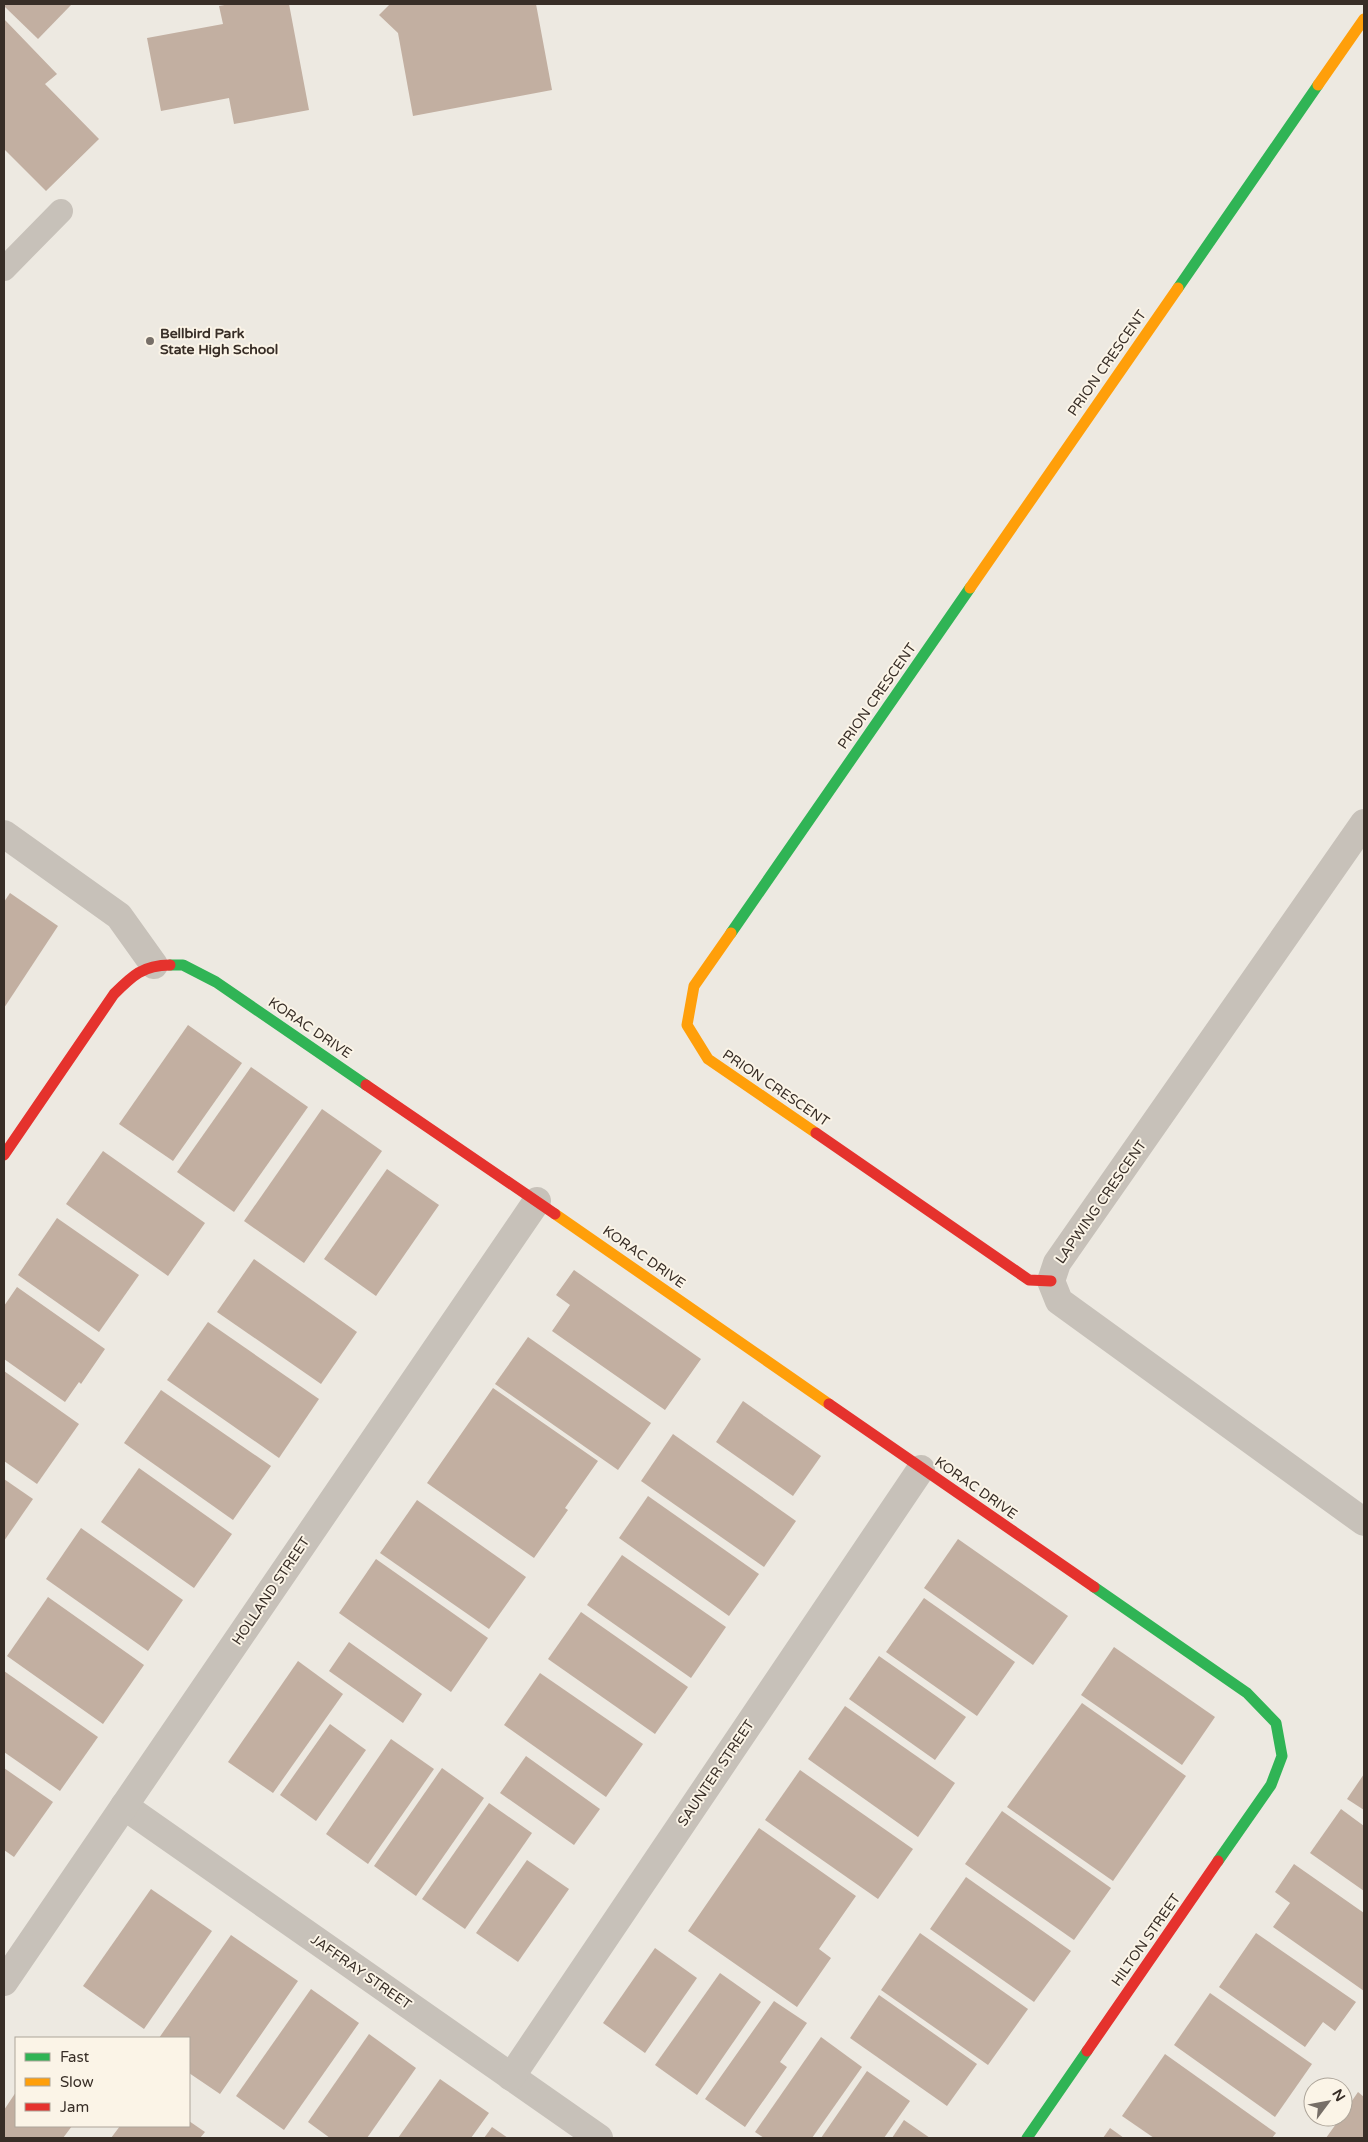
<svg xmlns="http://www.w3.org/2000/svg" width="1368" height="2142" font-family="'Varela Round',sans-serif">
  <rect width="100%" height="100%" fill="#ede9e1"/>
  <g fill="#c2afa1">
    <polygon points="4,4 72,4 38,39 4,6"/>
    <polygon points="230,4 289,4 309,110 234,124 229,98 161,111 147,38 223,24 219,6"/>
    <polygon points="390,4 536,4 552,90 413,116 398,33 379,15"/>
    <polygon points="4,19 57,74 45,84 99,139 46,191 4,149"/>
    <polygon points="10,893 58,926 4,1008 4,902"/>
    <polygon points="188,1025 242,1063 173,1161 119,1124"/>
    <polygon points="251,1067 308,1107 234,1212 177,1172"/>
    <polygon points="322,1109 382,1151 304,1263 244,1221"/>
    <polygon points="103,1151 205,1223 168,1276 66,1204"/>
    <polygon points="387,1169 439,1205 376,1296 324,1259"/>
    <polygon points="57,1218 139,1275 99,1332 18,1275"/>
    <polygon points="254,1259 357,1332 321,1384 217,1312"/>
    <polygon points="574,1270 701,1359 665,1410 552,1331 570,1305 556,1295"/>
    <polygon points="17,1287 105,1349 81,1384 79,1382 65,1402 4,1359 4,1306"/>
    <polygon points="208,1322 319,1399 279,1458 167,1380"/>
    <polygon points="528,1337 651,1423 618,1470 495,1384"/>
    <polygon points="4,1371 79,1424 37,1484 4,1461"/>
    <polygon points="493,1388 598,1461 565,1508 568,1510 534,1558 427,1483"/>
    <polygon points="161,1390 271,1466 233,1520 124,1443"/>
    <polygon points="743,1401 821,1456 793,1496 716,1442"/>
    <polygon points="673,1434 796,1521 764,1567 641,1481"/>
    <polygon points="139,1468 232,1534 194,1588 101,1522"/>
    <polygon points="4,1479 33,1499 4,1541"/>
    <polygon points="648,1496 759,1574 729,1616 619,1538"/>
    <polygon points="417,1500 526,1577 489,1629 380,1553"/>
    <polygon points="81,1528 183,1600 148,1651 46,1579"/>
    <polygon points="958,1539 1068,1616 1033,1665 924,1588"/>
    <polygon points="622,1555 726,1627 691,1678 587,1605"/>
    <polygon points="376,1559 488,1638 451,1692 339,1613"/>
    <polygon points="48,1597 144,1665 103,1724 7,1656"/>
    <polygon points="924,1598 1015,1662 977,1716 886,1652"/>
    <polygon points="581,1612 688,1687 655,1734 548,1659"/>
    <polygon points="349,1642 422,1694 403,1723 329,1671"/>
    <polygon points="1114,1647 1215,1717 1182,1765 1081,1695"/>
    <polygon points="879,1656 966,1717 935,1760 849,1699"/>
    <polygon points="298,1661 343,1694 273,1793 228,1762"/>
    <polygon points="4,1671 98,1737 60,1791 4,1752"/>
    <polygon points="540,1673 643,1744 606,1797 504,1725"/>
    <polygon points="1082,1703 1186,1776 1113,1881 1007,1807"/>
    <polygon points="845,1706 955,1783 918,1837 808,1759"/>
    <polygon points="330,1724 366,1750 316,1821 280,1795"/>
    <polygon points="391,1739 434,1769 368,1864 326,1834"/>
    <polygon points="526,1756 600,1809 574,1845 500,1793"/>
    <polygon points="4,1768 53,1802 14,1857 4,1850"/>
    <polygon points="442,1768 484,1798 416,1896 374,1866"/>
    <polygon points="800,1770 913,1849 878,1899 765,1820"/>
    <polygon points="1364,1774 1364,1810 1347,1799"/>
    <polygon points="489,1803 532,1833 465,1929 422,1899"/>
    <polygon points="1341,1809 1364,1826 1364,1891 1310,1853"/>
    <polygon points="1002,1811 1111,1888 1074,1940 965,1864"/>
    <polygon points="759,1828 856,1896 819,1949 831,1958 797,2007 688,1931"/>
    <polygon points="527,1860 569,1889 518,1962 476,1933"/>
    <polygon points="1294,1864 1364,1913 1364,1991 1273,1927 1290,1903 1275,1892"/>
    <polygon points="966,1877 1071,1951 1034,2002 930,1929"/>
    <polygon points="151,1889 212,1931 144,2029 83,1986"/>
    <polygon points="920,1933 1028,2009 988,2065 881,1990"/>
    <polygon points="1256,1933 1356,2002 1335,2031 1323,2022 1305,2047 1219,1987"/>
    <polygon points="231,1935 298,1981 220,2094 189,2073 189,2038 159,2038"/>
    <polygon points="655,1948 697,1978 645,2053 603,2023"/>
    <polygon points="720,1973 761,2002 697,2095 655,2065"/>
    <polygon points="311,1989 359,2023 284,2130 236,2096"/>
    <polygon points="1210,1993 1312,2064 1275,2117 1174,2045"/>
    <polygon points="879,1995 977,2064 947,2106 850,2038"/>
    <polygon points="774,2001 807,2023 780,2062 787,2067 745,2127 705,2099"/>
    <polygon points="369,2034 416,2068 367,2138 330,2138 308,2122"/>
    <polygon points="821,2037 862,2067 812,2138 764,2138 755,2132"/>
    <polygon points="1165,2054 1276,2133 1272,2138 1154,2138 1122,2116"/>
    <polygon points="867,2071 910,2101 884,2138 821,2138"/>
    <polygon points="440,2079 489,2113 471,2138 398,2138"/>
    <polygon points="16,2092 16,2126 72,2126 63,2138 4,2138 4,2110"/>
    <polygon points="1358,2092 1364,2097 1364,2138 1326,2138 1341,2117 1343,2117 1343,2114"/>
    <polygon points="904,2120 930,2138 892,2138"/>
    <polygon points="189,2121 205,2132 200,2138 111,2138 120,2126 189,2126"/>
    <polygon points="492,2127 508,2138 484,2138"/>
    <polygon points="1110,2128 1124,2138 1103,2138"/>
  </g>
  <g fill="none" stroke-linecap="round" stroke-linejoin="round">
    <polyline stroke="#c7c1b9" stroke-width="24" points="4,269 61,211"/>
    <g stroke="#c7c1b9" stroke-width="28">
      <polyline points="1364,823 1057,1263 1051,1281 1059,1301 1364,1522"/>
      <polyline points="4,834 119,916 154,965"/>
      <polyline points="124,1806 599,2138"/>
      <polyline points="4,1982 537,1201"/>
      <polyline points="511,2077 921,1469"/>
    </g>
    <g stroke="#30b455" stroke-width="11">
      <polyline points="1178,288 1318,85"/>
      <polyline points="731,933 970,588"/>
      <polyline points="170,965 183,965 216,982 366,1085"/>
      <polyline points="1094,1587 1247,1693 1276,1723 1282,1756 1271,1785 1218,1861"/>
      <polyline points="1027,2138 1087,2051"/>
    </g>
    <g stroke="#ff9f0a" stroke-width="11">
      <polyline points="1318,85 1364,19"/>
      <polyline points="970,588 1178,288"/>
      <polyline points="731,933 694,986 687,1025 708,1059 816,1133"/>
      <polyline points="555,1214 829,1404"/>
    </g>
    <g stroke="#e5322d" stroke-width="11">
      <polyline points="366,1085 555,1214"/>
      <polyline points="816,1133 1029,1280 1051,1281"/>
      <path d="M4 1155 114 994C132 976 143 965 170 965"/>
      <polyline points="829,1404 1094,1587"/>
      <polyline points="1087,2051 1218,1861"/>
    </g>
  </g>
  <circle fill="#776f68" stroke="#fbf4e7" stroke-width="2" cx="150" cy="341" r="5"/>
  <g text-anchor="middle" dominant-baseline="central" stroke-width="4" stroke-linejoin="round" paint-order="stroke">
    <g font-size="14" font-weight="bold" fill="#382e27" stroke="#fbf4e7" text-anchor="start">
      <text x="160" y="333">Bellbird Park<tspan x="160" dy="16">State High School</tspan></text>
    </g>
    <g font-size="14" fill="#382e27" stroke="#fbf4e7">
      <text transform="translate(1107 363) rotate(-55)">PRION CRESCENT</text>
      <text transform="translate(877 696) rotate(-55)">PRION CRESCENT</text>
      <text transform="translate(310 1028) rotate(34)">KORAC DRIVE</text>
      <text transform="translate(776 1088) rotate(34)">PRION CRESCENT</text>
      <text transform="translate(1101 1202) rotate(-55)">LAPWING CRESCENT</text>
      <text transform="translate(644 1257) rotate(35)">KORAC DRIVE</text>
      <text transform="translate(976 1488) rotate(35)">KORAC DRIVE</text>
      <text transform="translate(271 1591) rotate(-56)">HOLLAND STREET</text>
      <text transform="translate(716 1773) rotate(-56)">SAUNTER STREET</text>
      <text transform="translate(1146 1940) rotate(-55)">HILTON STREET</text>
      <text transform="translate(361 1972) rotate(35)">JAFFRAY STREET</text>
    </g>
  </g>
  <rect width="1368" height="2142" fill="none" stroke="#382e27" stroke-width="10"/>
  <rect x="15" y="2037" width="175" height="90" fill="#fbf4e7" stroke="#ada59a"/>
  <rect x="25" y="2053" width="25" height="8" fill="#30b455" stroke="#ada59a"/>
  <text x="60" y="2062" font-size="15" fill="#382e27">Fast</text>
  <rect x="25" y="2078" width="25" height="8" fill="#ff9f0a" stroke="#ada59a"/>
  <text x="60" y="2087" font-size="15" fill="#382e27">Slow</text>
  <rect x="25" y="2103" width="25" height="8" fill="#e5322d" stroke="#ada59a"/>
  <text x="60" y="2112" font-size="15" fill="#382e27">Jam</text>
  <g transform="translate(1328 2102) rotate(58)"><circle r="24" fill="#fbf4e7" stroke="#ada59a"/>
  <path d="M0-4L9 19L0 12L-9 19Z" fill="#776f68"/>
  <text y="-8" font-size="14" font-weight="bold" text-anchor="middle" fill="#382e27">N</text>
  </g>
</svg>
